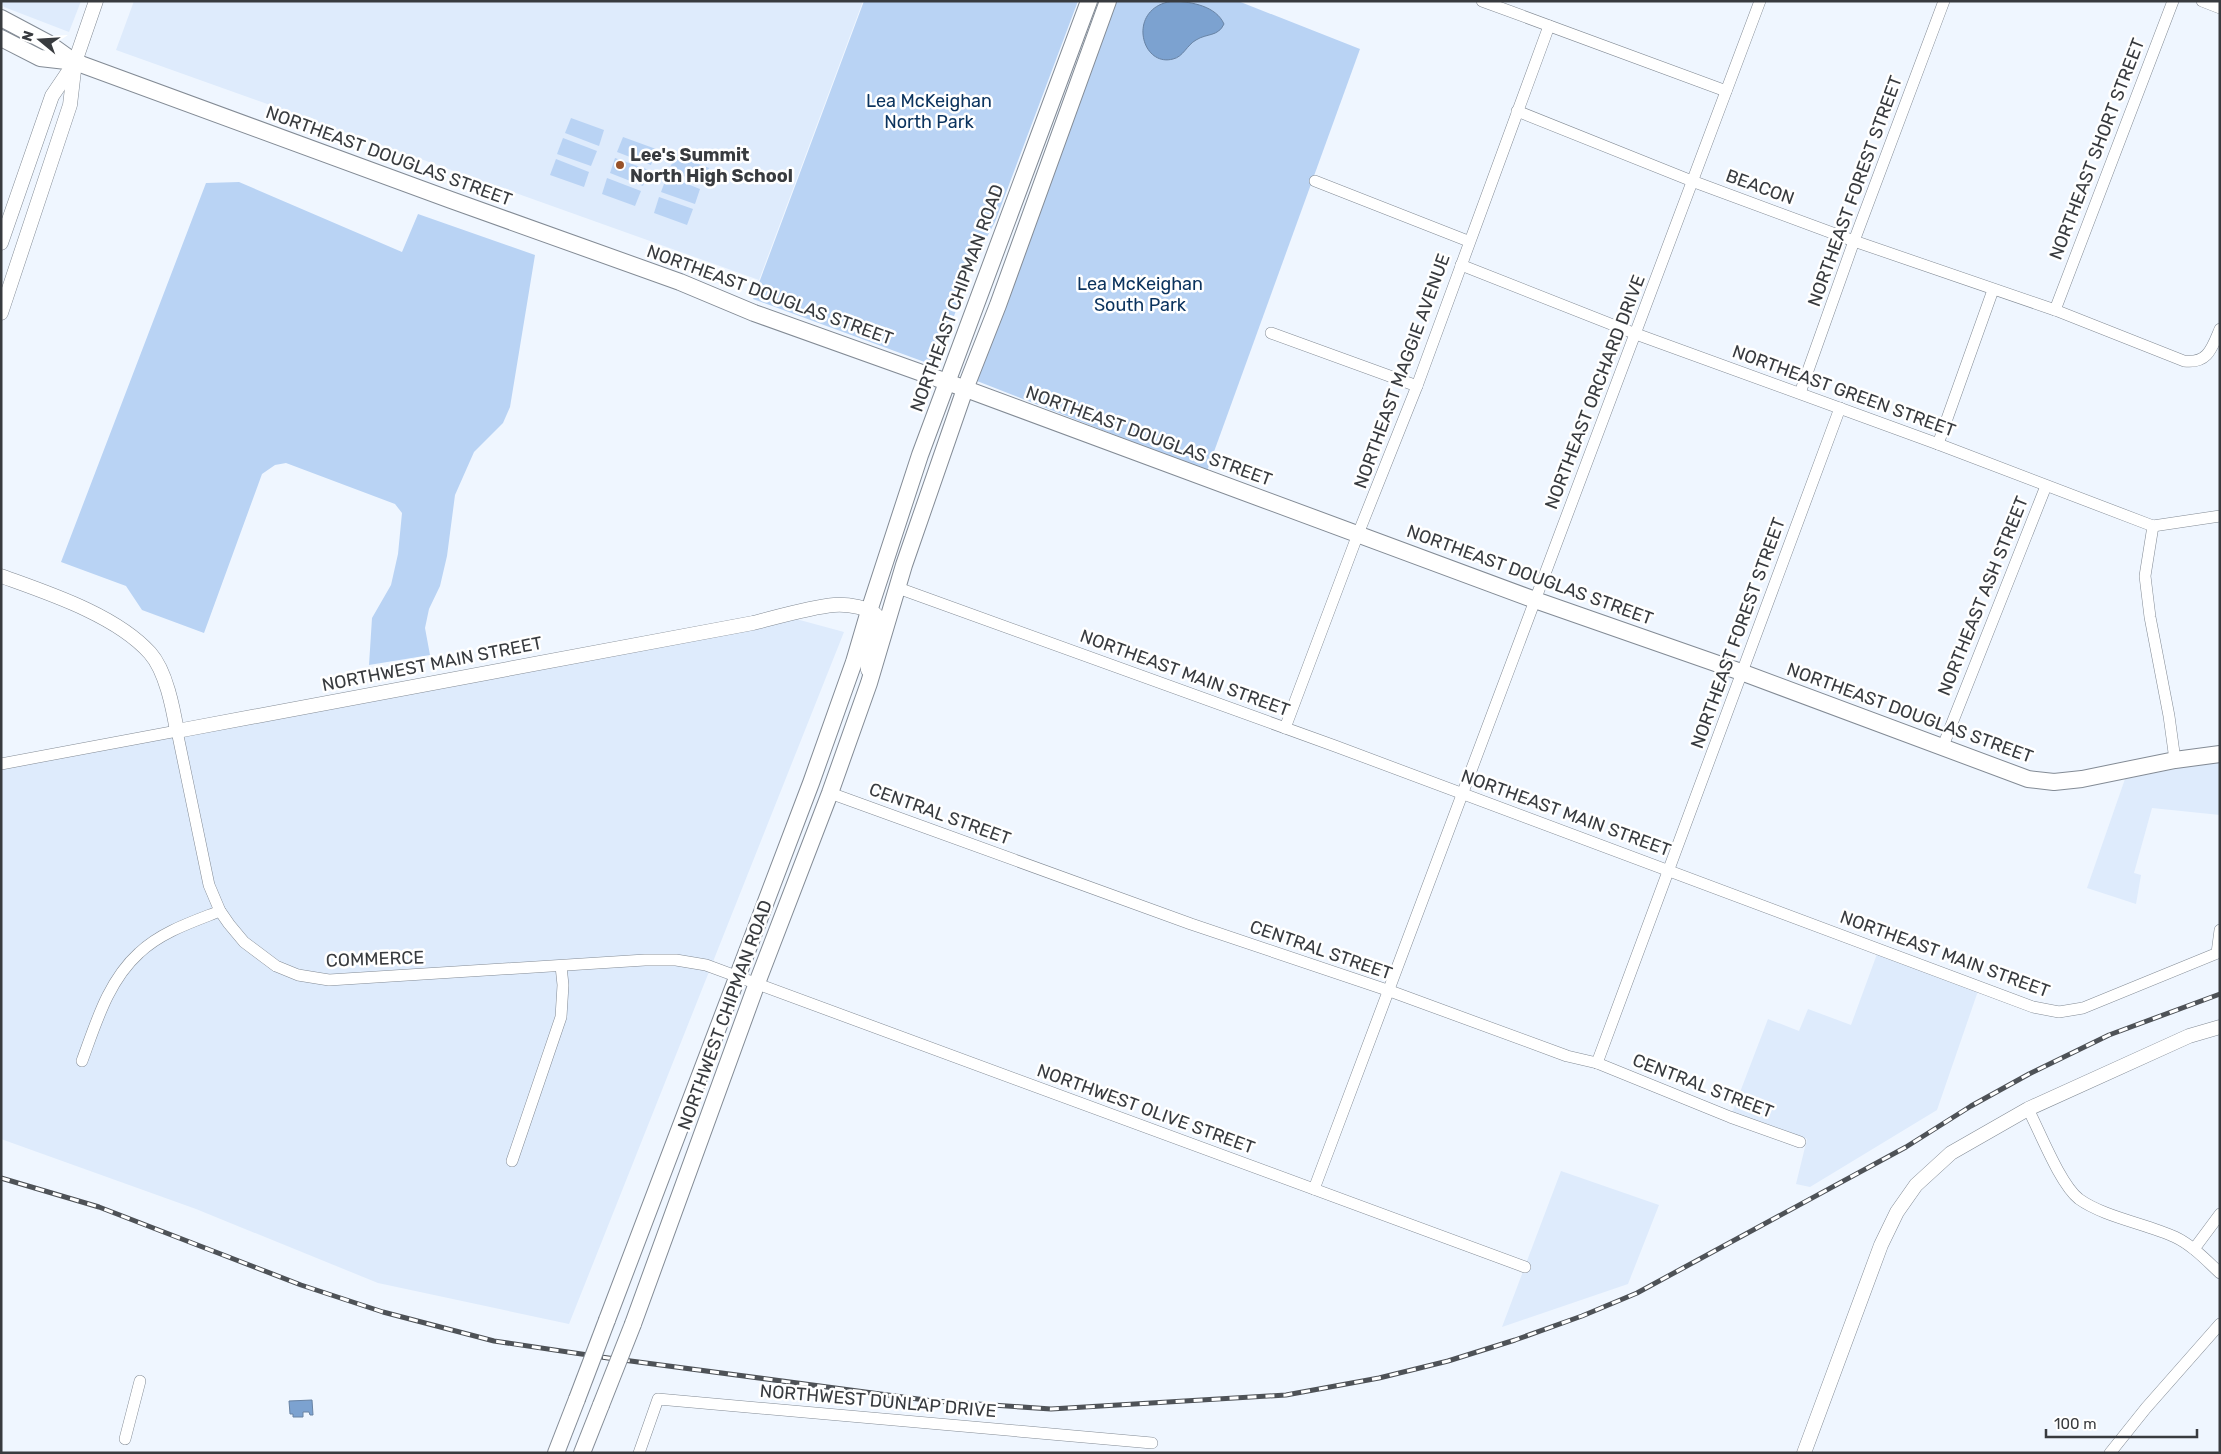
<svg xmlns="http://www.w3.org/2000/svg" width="2221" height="1454" font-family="Rubik,sans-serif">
  <rect width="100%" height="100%" fill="#eff6ff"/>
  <g fill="#deebfc">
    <polygon points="1,1 81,1 69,32 4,7"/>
    <polygon points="134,1 863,1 759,280 116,50"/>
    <polygon points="785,616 844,632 569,1324 378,1283 196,1209 1,1139 1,762"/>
    <polygon points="2220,760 2220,815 2152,808 2134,873 2141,875 2136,904 2087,888 2125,779"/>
    <polygon points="1877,954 1978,991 1937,1110 1810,1187 1796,1184 1807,1139 1732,1113 1768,1019 1799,1031 1808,1009 1851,1025"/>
    <polygon points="1561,1171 1659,1205 1628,1284 1502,1327"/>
  </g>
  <g fill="#b9d3f4">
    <polygon points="864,1 1078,1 995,222 973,263 939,358 930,364 753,299"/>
    <polygon points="1116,1 1238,1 1360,49 1207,471 977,381"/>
    <polygon points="571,118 604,130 599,146 565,133"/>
    <polygon points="623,137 656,149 651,165 617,152"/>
    <polygon points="563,138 597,151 591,166 557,154"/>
    <polygon points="675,155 709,168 703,183 669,171"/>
    <polygon points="615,158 649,170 643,186 610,173"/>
    <polygon points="556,159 589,172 584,187 550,175"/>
    <polygon points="667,176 700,189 695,204 661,192"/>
    <polygon points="607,178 641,191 635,206 602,194"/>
    <polygon points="239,182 402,252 418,214 535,255 510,407 503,423 474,452 455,495 447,556 440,586 429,609 425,628 430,655 369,665 372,618 391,585 398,554 402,513 395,504 286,463 275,465 262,474 204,633 142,610 126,586 61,562 206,183"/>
    <polygon points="659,197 693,209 687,225 654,213"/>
  </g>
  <g fill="#7ca2d0" stroke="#6883a4">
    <path d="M1174 1C1192 2 1216 6 1224 24 1218 37 1207 33 1196 40 1187 45 1183 57 1173 59 1140 68 1126 6 1174 1Z"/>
    <polygon points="312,1400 313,1415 310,1415 309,1412 303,1412 303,1417 293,1417 293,1414 290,1414 289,1401"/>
  </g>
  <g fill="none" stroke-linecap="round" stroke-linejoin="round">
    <defs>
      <g id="minor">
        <polyline points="1482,1 1726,91"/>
        <polyline points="2202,1 2220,8"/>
        <path d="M1517 111 1692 181 1854 241 2055 310 2184 361C2208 364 2212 348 2220 329"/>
        <polyline points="1315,181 1468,241"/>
        <polyline points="1461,265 1636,334 1938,444 2153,526 2220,516"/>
        <polyline points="2055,310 2173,1"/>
        <polyline points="1271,333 1417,386"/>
        <polyline points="1800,393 1854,241 1944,1"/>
        <polyline points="1938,444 1993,290"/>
        <polyline points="2153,526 2145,576 2150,617 2169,716 2175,760"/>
        <polyline points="898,588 1335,746 2033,1007 2059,1012 2083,1008 2220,952"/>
        <polyline points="1285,728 1358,534 1417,386 1549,26"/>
        <polyline points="1943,746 2046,486"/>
        <polyline points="1,764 177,731 209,885 220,911 229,924 244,942 276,966 298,975 329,980 645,960 676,960 706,965 1525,1267"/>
        <polyline points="830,793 1191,924 1390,991 1567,1056 1597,1063 1730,1117 1800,1142"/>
        <polyline points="2217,953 2220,930"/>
        <path d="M82 1061C96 1023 108 981 139 953 161 932 192 922 220 911"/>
        <polyline points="1597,1063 1840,408"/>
        <path d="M2028 1109C2040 1132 2060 1184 2079 1199 2104 1217 2147 1224 2175 1237 2192 1245 2206 1260 2220 1273"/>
        <polyline points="512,1161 561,1017 563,985 561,966"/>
        <polyline points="1314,1189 1760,1"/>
        <polyline points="2194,1249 2220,1214"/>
        <polyline points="125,1439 140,1381"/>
        <polyline points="639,1453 658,1399 1152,1443"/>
        <polyline points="2110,1453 2146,1408 2220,1324"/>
      </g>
      <g id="tertiary">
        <polyline points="1,243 52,96 73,65"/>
        <polyline points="1,313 70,105 75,62 96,1"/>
        <path d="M1 576C48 593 116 615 150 653 166 671 173 708 177 731L753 623C777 617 811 607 834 605 846 604 871 607 878 617L867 662 868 670"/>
        <polyline points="1804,1453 1881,1245 1897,1212 1916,1185 1951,1153 2028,1109 2189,1036 2220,1027"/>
      </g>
      <g id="secondary">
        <polyline points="1,18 48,43 73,61"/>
        <polyline points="1,38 40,58 75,62 451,200 680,282 754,313 947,382 1535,600 1741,672 2028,779 2054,782 2082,779 2175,760 2220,754"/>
        <polyline points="607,1320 811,783 854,662 869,611 920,455 1089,1"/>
        <polyline points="633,1324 757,983 830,793 869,683 904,565 965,389 998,305 1108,1"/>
        <polyline points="556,1453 577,1399"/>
        <polyline points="582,1453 601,1405"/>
      </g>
    </defs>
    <use href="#minor" stroke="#838b95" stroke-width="12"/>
    <use href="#tertiary" stroke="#838b95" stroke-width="15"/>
    <use href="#secondary" stroke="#838b95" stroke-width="18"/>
    <use href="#minor" stroke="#fff" stroke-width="11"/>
    <use href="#tertiary" stroke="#fff" stroke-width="14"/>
    <use href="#secondary" stroke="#fff" stroke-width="16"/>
    <defs>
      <polyline id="rail" points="1,1178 99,1207 301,1285 383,1312 494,1341 608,1358 933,1401 1051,1409 1286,1395 1379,1378 1448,1361 1515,1340 1582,1316 1637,1293 1906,1147 1971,1106 2029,1074 2109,1035 2220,994"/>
    </defs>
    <use href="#rail" stroke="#4e5257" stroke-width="5"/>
    <use href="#rail" stroke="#fff" stroke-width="3" stroke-dasharray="9" stroke-linecap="butt"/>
    <defs>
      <g id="secondary-bridge">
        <polyline points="577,1399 607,1320"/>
        <polyline points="601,1405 633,1324"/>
      </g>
    </defs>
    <use href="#secondary-bridge" stroke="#838b95" stroke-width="18" stroke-linecap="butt"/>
    <use href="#secondary-bridge" stroke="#fff" stroke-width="16"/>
  </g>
  <circle fill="#985229" stroke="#fff" stroke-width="2" cx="620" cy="165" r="5"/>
  <g text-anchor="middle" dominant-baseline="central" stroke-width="5" stroke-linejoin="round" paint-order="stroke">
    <g font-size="18" fill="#0b335e" stroke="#fff">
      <text x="929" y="101">Lea McKeighan<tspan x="929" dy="21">North Park</tspan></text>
      <text x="1140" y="284">Lea McKeighan<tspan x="1140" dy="21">South Park</tspan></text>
    </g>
    <g font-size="18" fill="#383b3f" stroke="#fff">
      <text transform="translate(2097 149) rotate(-69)">NORTHEAST SHORT STREET</text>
      <text transform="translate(389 156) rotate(20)">NORTHEAST DOUGLAS STREET</text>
      <text transform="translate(1760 187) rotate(20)">BEACON</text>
      <text transform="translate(1855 191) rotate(-70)">NORTHEAST FOREST STREET</text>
      <text transform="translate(770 295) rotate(20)">NORTHEAST DOUGLAS STREET</text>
      <text transform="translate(957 298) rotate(-70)">NORTHEAST CHIPMAN ROAD</text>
      <text transform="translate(1402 371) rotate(-70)">NORTHEAST MAGGIE AVENUE</text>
      <text transform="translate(1844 391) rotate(20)">NORTHEAST GREEN STREET</text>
      <text transform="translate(1595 392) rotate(-69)">NORTHEAST ORCHARD DRIVE</text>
      <text transform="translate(1149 436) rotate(20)">NORTHEAST DOUGLAS STREET</text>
      <text transform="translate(1530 575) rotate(20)">NORTHEAST DOUGLAS STREET</text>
      <text transform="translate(1983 596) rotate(-68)">NORTHEAST ASH STREET</text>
      <text transform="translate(1738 633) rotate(-70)">NORTHEAST FOREST STREET</text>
      <text transform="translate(432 664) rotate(-11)">NORTHWEST MAIN STREET</text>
      <text transform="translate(1185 673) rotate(20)">NORTHEAST MAIN STREET</text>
      <text transform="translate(1910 713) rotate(20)">NORTHEAST DOUGLAS STREET</text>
      <text transform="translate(1566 813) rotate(20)">NORTHEAST MAIN STREET</text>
      <text transform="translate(940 814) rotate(20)">CENTRAL STREET</text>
      <text transform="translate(1321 950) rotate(19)">CENTRAL STREET</text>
      <text transform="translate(1945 954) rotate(20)">NORTHEAST MAIN STREET</text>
      <text transform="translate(375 959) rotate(-2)">COMMERCE</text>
      <text transform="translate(725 1015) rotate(-70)">NORTHWEST CHIPMAN ROAD</text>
      <text transform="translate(1703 1086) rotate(21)">CENTRAL STREET</text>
      <text transform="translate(1146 1109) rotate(20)">NORTHWEST OLIVE STREET</text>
      <text transform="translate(878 1401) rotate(5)">NORTHWEST DUNLAP DRIVE</text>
    </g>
    <g font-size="18" font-weight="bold" fill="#383b3f" stroke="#fff" text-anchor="start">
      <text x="630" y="155">Lee's Summit<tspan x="630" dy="21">North High School</tspan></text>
    </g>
  </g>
  <rect width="2221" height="1454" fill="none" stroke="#383b3f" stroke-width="5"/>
  <g transform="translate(40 40) rotate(288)" stroke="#ffffff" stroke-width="4" paint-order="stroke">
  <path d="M0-4L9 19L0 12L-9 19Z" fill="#383b3f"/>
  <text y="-8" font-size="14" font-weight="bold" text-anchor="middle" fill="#383b3f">N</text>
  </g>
  <path d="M2046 1429v8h151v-8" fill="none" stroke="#383b3f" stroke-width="2.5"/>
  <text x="2054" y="1429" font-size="15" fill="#383b3f" stroke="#ffffff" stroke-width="4" paint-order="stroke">100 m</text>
</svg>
